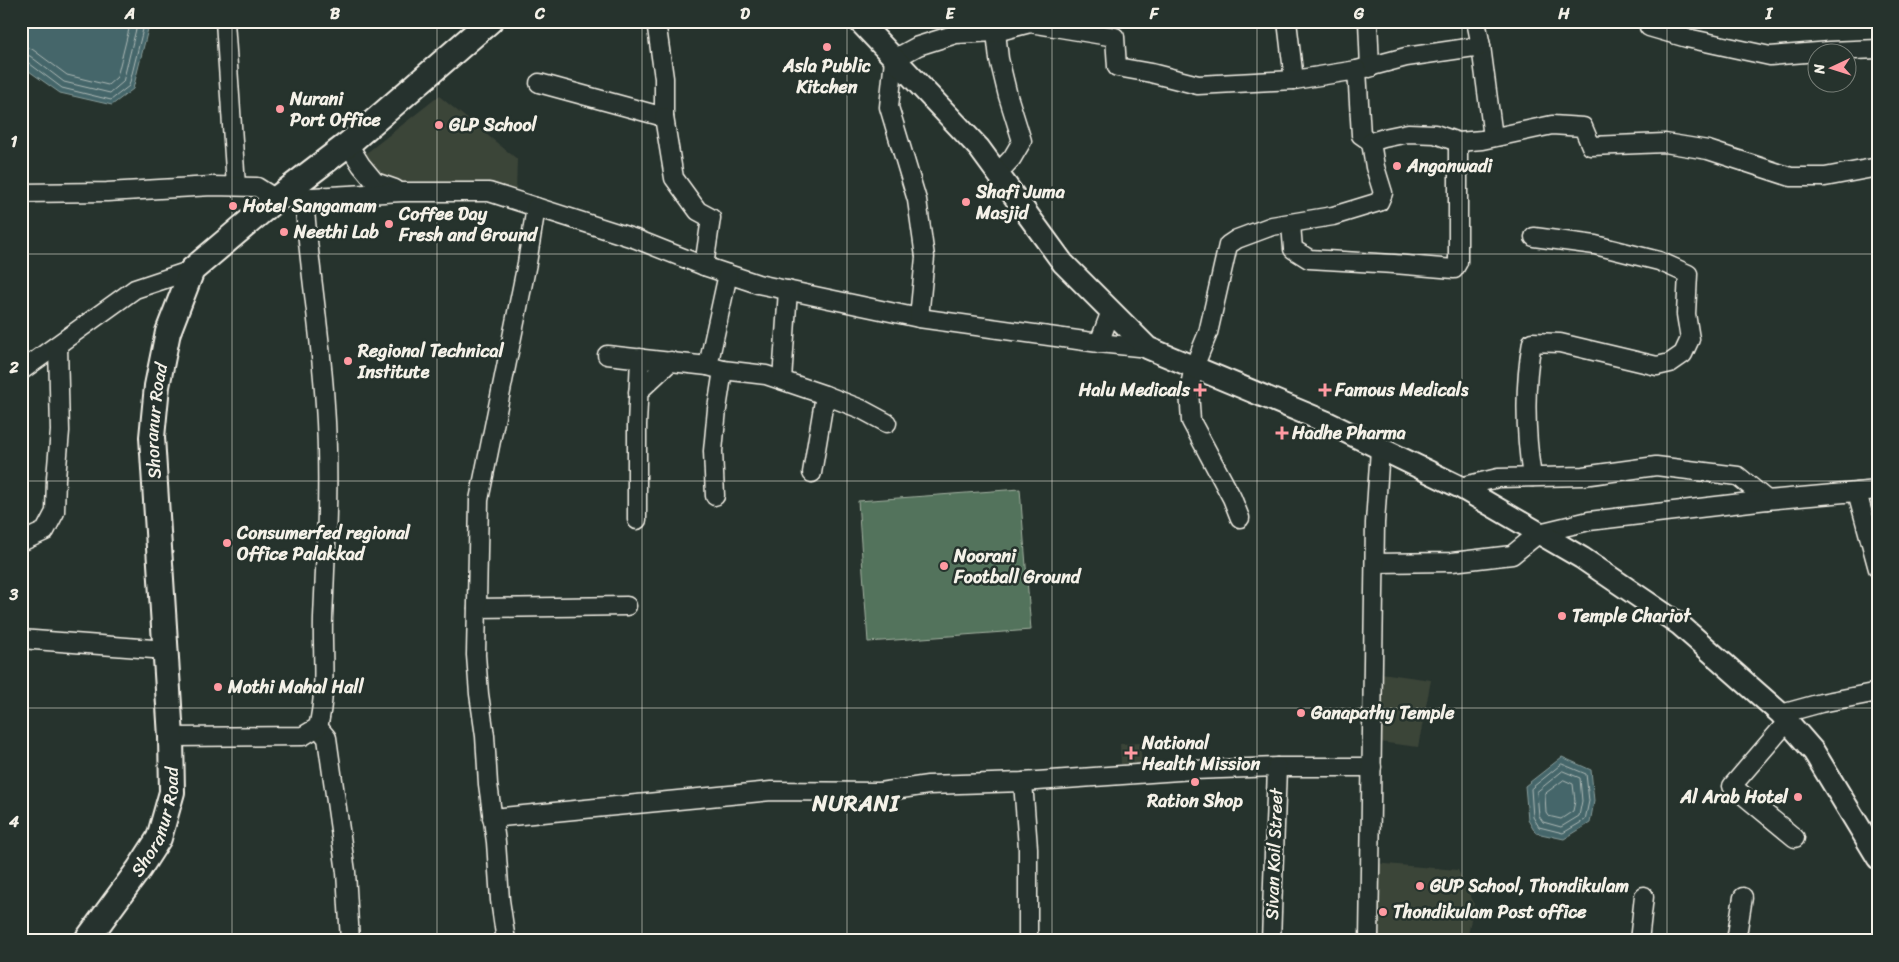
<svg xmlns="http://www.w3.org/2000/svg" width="1899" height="962" font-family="Sriracha,sans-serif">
  <rect width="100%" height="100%" fill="#26332d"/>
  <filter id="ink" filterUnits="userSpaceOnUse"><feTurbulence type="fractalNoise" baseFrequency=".02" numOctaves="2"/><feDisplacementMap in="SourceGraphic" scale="10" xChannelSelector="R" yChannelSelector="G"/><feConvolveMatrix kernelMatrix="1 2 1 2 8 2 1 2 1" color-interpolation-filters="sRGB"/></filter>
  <g filter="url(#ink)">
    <g fill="#3b4439">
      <polygon points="439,96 517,159 516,193 489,185 393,181 377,173 365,154"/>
      <polygon points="1381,673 1431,680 1418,747 1379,742"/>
      <polygon points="1140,743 1142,763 1121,764 1120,744"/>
      <polygon points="1374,863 1458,870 1474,903 1467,941 1375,941"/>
    </g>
    <polygon fill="#53735c" stroke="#a4b2a2" points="1020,489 1031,630 868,642 858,501"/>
    <g fill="#44666a" stroke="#8a9e9c">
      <polygon points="21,21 150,21 133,89 112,105 60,93 26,69 21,62"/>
      <polygon points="1562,757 1591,770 1594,801 1590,823 1564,839 1536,833 1528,819 1525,786"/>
    </g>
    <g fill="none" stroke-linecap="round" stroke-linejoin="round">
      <g stroke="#aeb9b6" stroke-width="1">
        <polyline points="21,46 32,49 67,75 108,85 117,77 131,21"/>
        <polyline points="21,54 30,56 64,82 110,93 123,82 138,21"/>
        <polyline points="21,60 26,61 62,88 111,100 129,86 145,21"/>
        <polygon points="1562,764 1586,774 1589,801 1585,820 1563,833 1539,827 1533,817 1531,789"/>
        <polygon points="1563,771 1580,778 1582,801 1579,816 1561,827 1543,822 1539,816 1537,792"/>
        <polygon points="1564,780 1573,784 1575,801 1573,811 1561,819 1548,816 1546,813 1545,794"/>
      </g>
      <defs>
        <g id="minor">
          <polyline points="225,21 236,186"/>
          <polyline points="1287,21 1294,80"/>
          <polyline points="1368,21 1370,68"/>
          <polyline points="1476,21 1481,46 1493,137"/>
          <polyline points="1649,27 1687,38 1770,56 1830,51 1878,49"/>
          <polyline points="996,32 999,59 1008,96 1022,141 1012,158 997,174"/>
          <polyline points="1357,70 1406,57 1481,46"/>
          <polyline points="539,83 664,117 664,78 656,21"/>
          <polyline points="664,117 674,178 698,211 711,218 704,266"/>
          <polyline points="348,144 361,165 375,182 395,189"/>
          <polyline points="21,193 107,192 212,186 257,187 276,199 402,192 489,192 636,239 704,266 758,284 919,318 1099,343 1148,348"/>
          <polyline points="1291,224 1293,249 1309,259 1394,264 1454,269 1458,262 1458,142"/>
          <polyline points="728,274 708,366 723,370 766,375 825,395 861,409 887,423"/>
          <polyline points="919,318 925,257 917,200 889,107 894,59 918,46 956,34 996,32 1030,23 1115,37 1117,67 1151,73 1198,85 1294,80 1357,70 1361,135 1371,142"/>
          <polyline points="1099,343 1111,311"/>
          <polyline points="607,355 708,366"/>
          <polyline points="21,371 135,289 192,270"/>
          <polyline points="782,380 788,290"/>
          <polyline points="638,392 671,361"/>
          <polyline points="812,473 825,395"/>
          <path d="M1532 477C1525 431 1524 387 1532 342L1560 343 1657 366 1670 363 1683 354 1690 339 1686 314 1688 274 1659 261 1595 245 1534 237"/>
          <polyline points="1460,487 1498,478 1583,476 1656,466 1738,476 1767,500"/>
          <polyline points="1857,492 1878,569"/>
          <polyline points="715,496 713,451 717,409 723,370"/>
          <polyline points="1240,518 1232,498 1191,421 1189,390 1194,367 1208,333 1228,245 1237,239 1272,226 1333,216 1379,202 1383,193 1375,167 1371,142 1384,138 1408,133 1435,134 1458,142 1482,140 1552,125 1583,127 1591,146 1665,143 1708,150 1791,177 1825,177 1878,167"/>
          <polyline points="637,520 637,425 640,358"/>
          <polyline points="21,542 45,531 55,512 56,478 60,431 58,346"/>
          <polyline points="1375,563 1452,562 1512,555 1539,533 1589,521 1767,500 1878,490"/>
          <polyline points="477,608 627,606"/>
          <polyline points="21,639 166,650"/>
          <polyline points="1781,714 1821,703 1878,692"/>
          <polyline points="1787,722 1732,786 1795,838"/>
          <polyline points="318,727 327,738 346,872 350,941"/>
          <path d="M171 737 303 736 318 727C327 692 322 654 323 618 326 547 330 476 325 405 321 336 309 267 304 198"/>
          <polyline points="1023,782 1028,848 1028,941"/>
          <polyline points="492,818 771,791 880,792 928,785 1023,782 1193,770 1277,767 1372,767"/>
          <polyline points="506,941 500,900 496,842 488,784 485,736 479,694 476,655 479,500 527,263 536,207"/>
          <polyline points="1271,941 1277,767"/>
          <polyline points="1369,941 1375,523 1380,449"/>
          <polyline points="1639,941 1644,896"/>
          <polyline points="1736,941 1743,897"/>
        </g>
        <polyline id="tertiary" points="859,21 979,148 1063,263 1148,348 1326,422 1460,487 1582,558 1679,624 1781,714 1814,752 1878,858"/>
        <g id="secondary">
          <path id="s1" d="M86 941 139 869 159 838 172 792 171 737 152 437 157 386 168 332 192 270 276 199 348 144 490 21"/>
        </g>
      </defs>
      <use href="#minor" stroke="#f4f1e8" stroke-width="21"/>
      <use href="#tertiary" stroke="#f4f1e8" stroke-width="25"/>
      <use href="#secondary" stroke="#f4f1e8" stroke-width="28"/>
      <use href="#minor" stroke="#26332d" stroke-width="18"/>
      <use href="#tertiary" stroke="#26332d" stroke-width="21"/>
      <use href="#secondary" stroke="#26332d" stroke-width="24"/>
    </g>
  </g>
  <path fill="none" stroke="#f4f1e8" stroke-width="1" stroke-opacity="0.55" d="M232 21V941M437 21V941M642 21V941M847 21V941M1052 21V941M1257 21V941M1462 21V941M1667 21V941M21 254H1878M21 481H1878M21 708H1878"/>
  <g fill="#ff9aa2" stroke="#26332d" stroke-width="2">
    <circle cx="827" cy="47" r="5"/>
    <circle cx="280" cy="109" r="5"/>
    <circle cx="439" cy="125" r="5"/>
    <circle cx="1397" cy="166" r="5"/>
    <circle cx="966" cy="202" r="5"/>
    <circle cx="233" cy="206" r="5"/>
    <circle cx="389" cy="224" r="5"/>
    <circle cx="284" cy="232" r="5"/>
    <circle cx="348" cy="361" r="5"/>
    <path d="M1197.5 382.5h5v5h5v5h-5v5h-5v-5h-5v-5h5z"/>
    <path d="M1322.5 382.5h5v5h5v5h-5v5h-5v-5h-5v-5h5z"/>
    <path d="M1279.5 425.5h5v5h5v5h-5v5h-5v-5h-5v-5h5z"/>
    <circle cx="227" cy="543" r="5"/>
    <circle cx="944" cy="566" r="5"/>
    <circle cx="1562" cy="616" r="5"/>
    <circle cx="218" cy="687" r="5"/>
    <circle cx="1301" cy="713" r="5"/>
    <path d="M1128.5 745.5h5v5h5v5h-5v5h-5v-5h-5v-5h5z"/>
    <circle cx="1195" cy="782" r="5"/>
    <circle cx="1798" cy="797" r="5"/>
    <circle cx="1420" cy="886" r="5"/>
    <circle cx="1383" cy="912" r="5"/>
  </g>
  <g text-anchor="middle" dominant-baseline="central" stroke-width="5" stroke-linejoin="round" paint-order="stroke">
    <g font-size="18" font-weight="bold" fill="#f4f1e8" stroke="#26332d" text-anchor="start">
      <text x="827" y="66" text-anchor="middle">Asla Public<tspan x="827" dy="21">Kitchen</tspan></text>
      <text x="290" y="99">Nurani<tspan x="290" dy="21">Port Office</tspan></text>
      <text x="449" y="125">GLP School</text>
      <text x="1407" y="166">Anganwadi</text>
      <text x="976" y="192">Shafi Juma<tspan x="976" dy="21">Masjid</tspan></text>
      <text x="243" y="206">Hotel Sangamam</text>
      <text x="399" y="214">Coffee Day<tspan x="399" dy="21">Fresh and Ground</tspan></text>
      <text x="294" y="232">Neethi Lab</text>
      <text x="358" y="351">Regional Technical<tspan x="358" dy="21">Institute</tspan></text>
      <text x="1190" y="390" text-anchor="end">Halu Medicals</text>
      <text x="1335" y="390">Famous Medicals</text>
      <text x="1292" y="433">Hadhe Pharma</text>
      <text x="237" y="533">Consumerfed regional<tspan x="237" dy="21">Office Palakkad</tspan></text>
      <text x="954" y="556">Noorani<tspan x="954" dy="21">Football Ground</tspan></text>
      <text x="1572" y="616">Temple Chariot</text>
      <text x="228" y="687">Mothi Mahal Hall</text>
      <text x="1311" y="713">Ganapathy Temple</text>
      <text x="1142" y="743">National<tspan x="1142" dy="21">Health Mission</tspan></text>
      <text x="1788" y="797" text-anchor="end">Al Arab Hotel</text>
      <text x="1195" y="801" text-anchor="middle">Ration Shop</text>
      <text x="1430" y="886">GUP School, Thondikulam</text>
      <text x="1393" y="912">Thondikulam Post office</text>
    </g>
    <g font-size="18" fill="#f4f1e8" stroke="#26332d">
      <text stroke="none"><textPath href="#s1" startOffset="546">Shoranur Road</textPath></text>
      <text stroke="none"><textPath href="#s1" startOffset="141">Shoranur Road</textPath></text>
      <text transform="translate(1274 854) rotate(-88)">Sivan Koil Street</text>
    </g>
    <g font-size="22" font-weight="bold" letter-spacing="1" fill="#f4f1e8" stroke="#26332d">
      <text x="856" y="803">NURANI</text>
    </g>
  </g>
  <rect width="1899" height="962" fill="none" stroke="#26332d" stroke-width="55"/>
  <g transform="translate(1832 68) rotate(266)"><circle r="24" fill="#26332d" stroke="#787f78"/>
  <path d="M0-4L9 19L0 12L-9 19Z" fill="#ff9aa2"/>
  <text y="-8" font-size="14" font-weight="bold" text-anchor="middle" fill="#f4f1e8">N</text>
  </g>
  <rect x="28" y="28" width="1844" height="906" fill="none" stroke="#f4f1e8" stroke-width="2"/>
  <g font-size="16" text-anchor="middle" font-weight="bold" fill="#f4f1e8">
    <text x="130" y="19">A</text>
    <text x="335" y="19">B</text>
    <text x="540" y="19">C</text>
    <text x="745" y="19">D</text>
    <text x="950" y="19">E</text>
    <text x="1154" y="19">F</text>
    <text x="1359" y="19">G</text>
    <text x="1564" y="19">H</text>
    <text x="1769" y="19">I</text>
    <text x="14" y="147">1</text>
    <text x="14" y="373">2</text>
    <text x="14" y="600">3</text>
    <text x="14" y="827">4</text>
  </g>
</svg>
